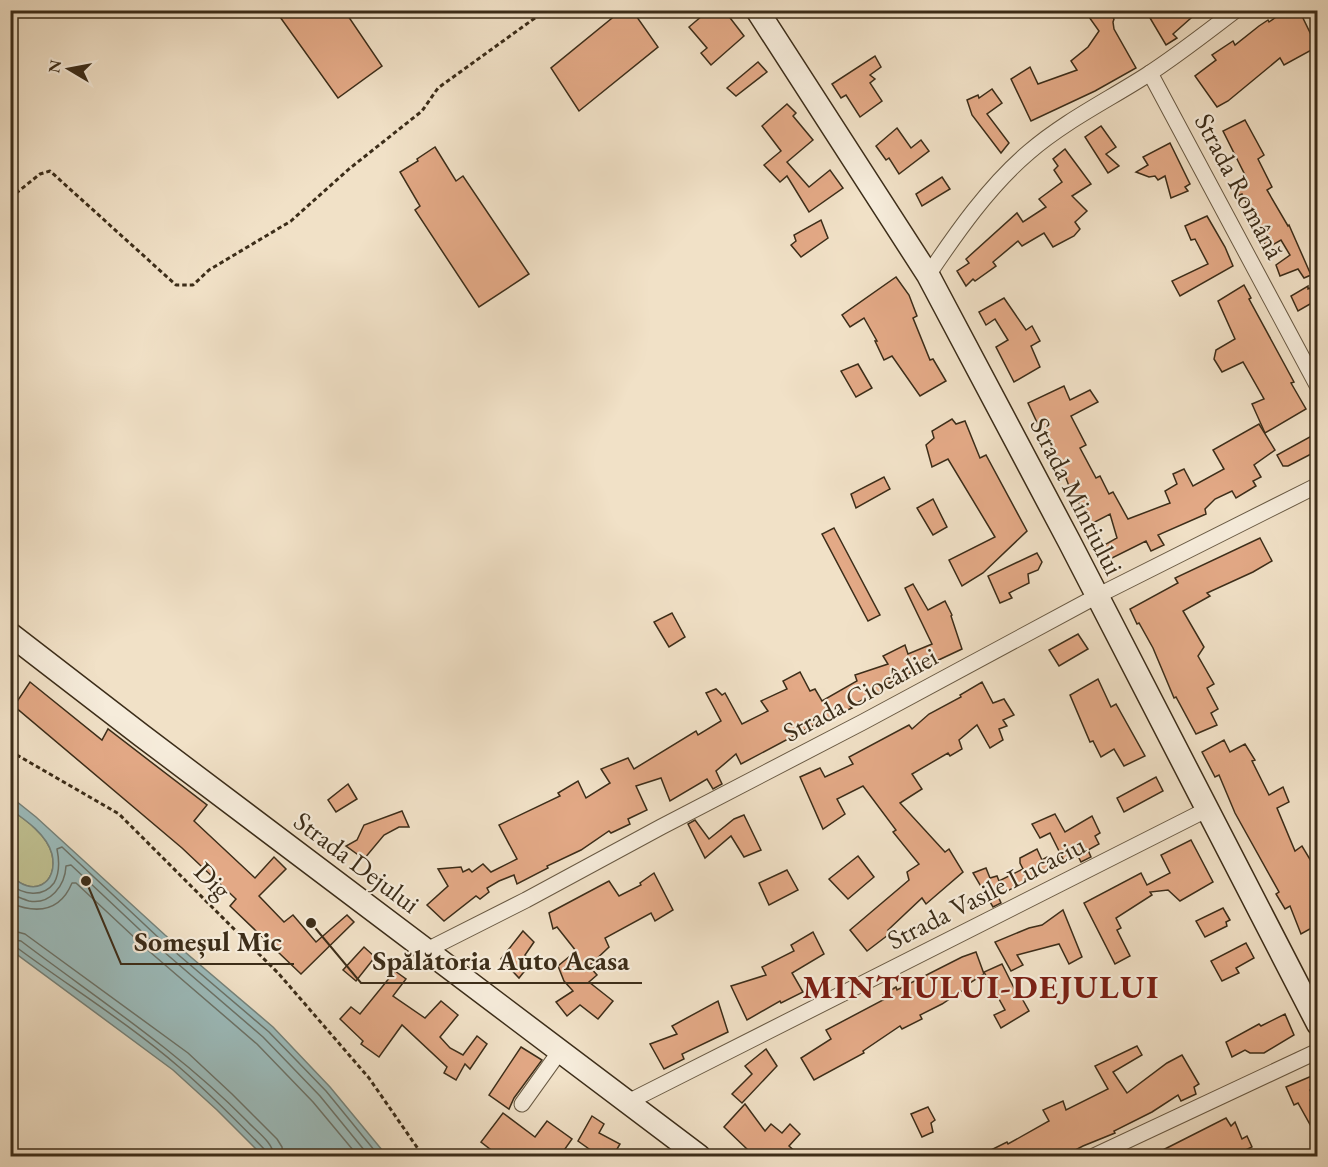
<svg xmlns="http://www.w3.org/2000/svg" width="1328" height="1167" font-family="'EB Garamond',serif">
  <rect width="100%" height="100%" fill="#f1e1c7"/>
  <filter id="stains"><feTurbulence type="fractalNoise" baseFrequency=".00333" numOctaves="4"/><feColorMatrix values="0 0 0 0 .2 0 0 0 0 .09 0 0 0 0 .02 0 0 0 .5 -.17"/></filter>
  <radialGradient id="worn" r=".72"><stop offset=".6" stop-color="#630" stop-opacity="0"/><stop offset="1" stop-color="#630" stop-opacity=".3"/></radialGradient>
  <path fill="#c0c192" stroke="#7e7756" stroke-width="1.5" d="M11 810C26 820 47 835 52 854 59 885 31 898 11 875Z"/>
  <path fill="#9cbcbc" stroke="#76837b" stroke-width="1.5" d="M11 797 36 817 165 935 273 1027 330 1087 387 1156H263L217 1110 173 1070 11 950V875C31 898 59 885 52 854 47 835 26 820 11 810Z"/>
  <g fill="none" stroke-linecap="round" stroke-linejoin="round">
    <g stroke="#6c746a" stroke-width="1.5">
      <path d="M10 884C23 895 43 898 54 883 60 873 59 859 57 849L62 847 161 940 269 1032 326 1091 379 1156"/>
      <path d="M10 894C16 896 23 899 29 901 50 905 65 886 66 866L71 865 156 945 263 1037 320 1096 369 1156"/>
      <path d="M10 903C37 914 60 912 72 883H76L150 952 257 1044 313 1102 358 1156"/>
      <polyline points="10,930 25,934 188,1053 232,1094 277,1139 282,1147 283,1156"/>
      <path d="M10 939 21 941C99 1000 178 1051 247 1121 256 1131 273 1142 274 1156"/>
      <path d="M10 946 16 947C70 987 128 1023 179 1067 209 1093 237 1121 265 1150L267 1156"/>
    </g>
  </g>
  <g fill="#e3a986" stroke="#3c2d19" stroke-width="1.5">
    <polygon points="275,10 344,10 382,66 338,98"/>
    <polygon points="622,10 632,10 658,47 579,111 551,68"/>
    <polygon points="709,10 724,10 744,36 711,65 701,53 707,48 689,27"/>
    <polygon points="1101,10 1108,10 1114,19 1113,22 1114,29 1136,68 1095,91 1031,121 1011,79 1030,67 1038,84 1077,70 1071,61 1088,47 1099,31 1089,17"/>
    <polygon points="1163,10 1200,10 1173,34 1177,38 1166,45 1150,18"/>
    <polygon points="1286,10 1299,10 1317,47 1284,65 1280,58 1228,101 1217,107 1195,76 1216,60 1212,55 1233,41 1235,45 1259,26 1268,20 1269,22"/>
    <polygon points="875,56 881,67 870,75 875,79 870,83 882,101 860,117 846,95 841,98 832,84"/>
    <polygon points="758,62 767,72 736,96 727,88"/>
    <polygon points="992,89 1002,103 987,114 1009,143 1001,153 972,115 967,100 978,95 979,98"/>
    <polygon points="787,104 796,113 793,116 813,140 787,162 809,187 830,170 843,188 809,212 787,176 780,182 764,165 781,151 762,126"/>
    <polygon points="1245,120 1264,155 1258,159 1272,187 1267,190 1288,226 1289,225 1311,275 1304,278 1298,269 1280,276 1276,265 1290,255 1281,240 1267,248 1242,194 1237,196 1231,186 1246,177 1223,131"/>
    <polygon points="1101,126 1116,147 1106,154 1119,166 1108,173 1085,137"/>
    <polygon points="897,128 911,148 921,140 929,151 899,174 889,158 886,160 876,146"/>
    <polygon points="1170,143 1190,184 1185,187 1188,191 1171,198 1165,176 1158,180 1155,176 1149,177 1136,172 1148,165 1143,157"/>
    <polygon points="435,147 456,181 463,176 529,274 479,307 415,210 420,206 400,172 418,161 417,159"/>
    <polygon points="1065,149 1091,184 1072,196 1087,211 1075,222 1080,229 1074,236 1053,247 1044,233 1022,246 1018,241 993,262 996,266 975,281 973,279 966,286 957,271 969,263 966,259 1017,213 1023,222 1046,207 1039,199 1062,182 1054,170 1058,166 1053,159"/>
    <polygon points="942,177 950,189 922,206 916,194"/>
    <polygon points="1207,216 1225,247 1233,266 1180,296 1172,281 1208,264 1195,239 1191,240 1185,226"/>
    <polygon points="821,220 828,238 801,257 791,245 796,241 794,235"/>
    <polygon points="896,277 909,295 917,316 913,318 930,360 933,359 946,381 920,396 892,356 884,360 875,341 877,341 864,318 850,327 842,315"/>
    <polygon points="1244,285 1251,298 1249,299 1294,382 1291,383 1306,409 1265,433 1252,404 1264,399 1243,362 1222,372 1214,359 1216,350 1235,339 1218,301"/>
    <polygon points="1308,286 1308,289 1313,287 1317,294 1317,300 1298,311 1291,296"/>
    <polygon points="1004,298 1026,330 1032,326 1040,341 1031,346 1040,367 1014,382 996,347 1008,340 995,319 986,325 979,312"/>
    <polygon points="858,364 872,388 856,397 841,371"/>
    <polygon points="1064,386 1070,400 1090,390 1098,402 1071,416 1086,445 1080,448 1096,478 1100,476 1109,494 1113,492 1128,519 1170,503 1165,491 1177,484 1173,474 1184,469 1193,486 1224,469 1213,450 1259,424 1275,450 1254,465 1261,477 1253,481 1256,486 1236,498 1232,491 1215,499 1205,509 1206,514 1158,535 1164,545 1151,551 1146,541 1106,561 1099,548 1117,538 1110,514 1091,524 1076,498 1074,499 1059,460 1042,430 1041,431 1028,403"/>
    <polygon points="952,419 956,424 965,421 980,458 986,455 1027,531 983,573 962,586 949,560 995,537 948,459 932,467 926,445 934,438 932,431"/>
    <polygon points="1317,433 1317,451 1288,466 1283,466 1277,455"/>
    <polygon points="884,477 890,489 856,508 851,494"/>
    <polygon points="933,499 947,527 933,535 917,508"/>
    <polygon points="834,528 880,615 868,621 822,534"/>
    <polygon points="1260,538 1272,561 1253,572 1207,593 1210,596 1183,611 1204,647 1198,656 1214,684 1207,688 1218,709 1211,713 1217,725 1196,734 1176,697 1174,698 1153,648 1139,623 1137,624 1130,609 1178,583 1175,578"/>
    <polygon points="1037,553 1042,562 1038,570 1028,574 1029,583 1009,593 1012,598 1000,603 988,576"/>
    <polygon points="913,584 928,610 945,601 952,615 951,616 962,649 881,687 882,691 850,706 852,708 818,723 741,764 736,754 716,771 722,784 713,789 707,779 670,801 661,778 636,786 647,810 628,819 630,824 611,833 609,831 581,850 547,866 548,868 517,884 514,875 499,881 487,888 489,892 480,899 476,896 444,921 427,905 448,886 438,869 461,867 463,872 469,869 472,872 483,864 491,872 517,859 499,825 560,796 558,793 578,781 586,798 610,783 601,769 628,758 634,769 696,731 698,735 721,721 706,693 716,689 722,695 725,693 742,724 768,711 761,701 787,689 783,681 800,672 810,691 815,689 822,701 857,681 855,675 888,664 883,656 905,645 908,654 932,644 905,588"/>
    <polygon points="672,613 685,637 669,647 654,622"/>
    <polygon points="1078,634 1088,649 1059,666 1049,650"/>
    <polygon points="1098,679 1111,707 1116,704 1145,756 1124,766 1114,749 1101,757 1093,741 1090,742 1070,695"/>
    <polygon points="30,682 102,740 108,729 207,805 194,821 255,878 274,857 286,869 259,896 284,922 293,915 316,942 347,915 354,922 301,974 230,906 236,899 182,848 14,706"/>
    <polygon points="982,682 993,703 1004,699 1014,715 1003,720 1007,726 999,729 1003,740 990,748 977,725 959,740 962,749 950,756 948,753 912,774 922,789 900,803 945,852 949,849 963,872 926,904 922,898 888,930 892,932 867,951 850,930 909,880 907,872 919,864 893,832 896,830 863,786 837,799 845,814 823,829 800,777 820,768 825,777 853,764 849,757 909,725 912,729 929,714 961,697 960,695"/>
    <polygon points="1224,740 1230,752 1245,744 1255,760 1252,761 1269,795 1283,787 1289,802 1277,808 1295,851 1302,846 1317,871 1317,925 1301,934 1290,906 1285,909 1276,894 1279,892 1235,813 1219,775 1215,777 1202,752"/>
    <polygon points="1156,777 1163,791 1124,812 1117,798"/>
    <polygon points="348,784 357,799 336,812 328,800"/>
    <polygon points="402,811 409,827 399,827 384,835 364,859 346,846 357,840 364,825"/>
    <polygon points="1055,814 1065,832 1092,816 1100,833 1095,836 1099,844 1088,850 1091,857 1081,862 1078,856 1065,863 1050,833 1040,838 1032,824"/>
    <polygon points="744,815 761,850 744,857 731,836 705,858 688,824 695,820 709,839 734,819"/>
    <polygon points="1191,840 1213,882 1180,901 1168,890 1150,892 1152,895 1116,918 1121,928 1117,930 1130,956 1115,964 1084,903 1141,873 1147,885 1170,873 1161,855"/>
    <polygon points="1037,849 1042,860 1047,857 1052,867 998,896 1001,903 993,907 973,873 986,868 990,878 997,876 999,881 1023,869 1020,863 1020,858"/>
    <polygon points="858,856 874,877 848,899 829,879"/>
    <polygon points="787,870 798,890 769,905 759,883"/>
    <polygon points="654,873 673,910 655,921 651,913 605,938 609,947 589,966 597,975 589,982 613,1001 598,1019 580,1005 567,1016 556,1002 573,991 564,981 558,966 576,951 557,927 553,929 549,913 609,881 619,896 641,885 640,883"/>
    <polygon points="1223,908 1230,920 1226,922 1227,926 1205,937 1196,921"/>
    <polygon points="1063,910 1082,957 1069,964 1059,944 1017,955 1023,965 1011,971 995,942 1029,928 1042,925"/>
    <polygon points="523,931 534,942 525,955 531,963 519,978 501,959"/>
    <polygon points="813,932 824,954 792,973 803,992 781,1003 780,1001 747,1020 731,986 766,975 762,967 794,951 791,945"/>
    <polygon points="1246,943 1254,958 1236,968 1239,973 1222,981 1211,961"/>
    <polygon points="364,947 375,957 356,981 343,970"/>
    <polygon points="976,952 984,974 965,986 966,988 942,1004 920,1015 922,1019 902,1029 900,1026 863,1051 864,1053 814,1080 801,1058 831,1039 826,1030 885,999 883,995 896,987 897,990 962,957"/>
    <polygon points="1002,964 1018,996 1020,995 1029,1011 1001,1028 994,1015 1005,1010 984,972"/>
    <polygon points="395,971 406,979 393,996 425,1018 441,1001 458,1015 440,1037 450,1048 463,1055 477,1036 487,1044 470,1069 465,1064 456,1080 444,1073 447,1067 402,1025 379,1057 361,1044 363,1041 340,1019 351,1007 360,1014"/>
    <polygon points="718,1001 728,1032 682,1054 684,1059 664,1069 650,1044 677,1034 672,1026"/>
    <polygon points="1285,1014 1294,1035 1264,1053 1250,1053 1245,1050 1232,1057 1226,1042 1259,1024 1261,1026"/>
    <polygon points="1137,1046 1142,1055 1113,1072 1127,1093 1167,1063 1182,1055 1199,1084 1194,1087 1196,1094 1181,1101 1178,1095 1152,1112 1114,1131 1115,1133 1083,1146 1064,1156 979,1156 1007,1142 1008,1144 1049,1121 1043,1110 1063,1101 1066,1110 1108,1089 1095,1066"/>
    <polygon points="521,1047 542,1060 514,1098 509,1109 489,1095"/>
    <polygon points="766,1049 777,1066 742,1103 732,1094 752,1074 745,1066"/>
    <polygon points="1314,1075 1317,1086 1310,1090 1317,1104 1317,1137 1298,1103 1294,1105 1286,1087"/>
    <polygon points="745,1104 765,1131 771,1124 782,1133 790,1124 800,1134 789,1146 800,1156 753,1156 747,1151 748,1150 724,1127"/>
    <polygon points="928,1107 935,1120 931,1123 933,1132 922,1137 911,1114"/>
    <polygon points="503,1113 535,1137 547,1121 572,1139 560,1156 499,1156 481,1142"/>
    <polygon points="592,1116 604,1124 599,1133 620,1144 613,1156 599,1156 578,1141"/>
    <polygon points="1226,1118 1231,1126 1235,1122 1242,1139 1247,1136 1252,1147 1233,1156 1151,1156"/>
  </g>
  <g fill="none" stroke-linecap="round" stroke-linejoin="round">
    <defs>
      <g id="minor">
        <polyline points="1150,73 1318,387"/>
        <path d="M928 275C957 232 989 186 1029 152 1065 121 1108 100 1147 75 1178 55 1207 32 1236 10"/>
        <polyline points="427,950 526,900 661,827 863,722 1097,596 1318,485"/>
        <polyline points="628,1102 1206,810"/>
        <polyline points="522,1104 560,1051"/>
        <polyline points="1094,1156 1318,1051"/>
      </g>
      <g id="secondary">
        <polyline points="757,10 928,275 1069,541 1318,1024"/>
        <polyline points="10,634 141,735 699,1156"/>
      </g>
    </defs>
    <use href="#minor" stroke="#695a44" stroke-width="17"/>
    <use href="#secondary" stroke="#3c2d19" stroke-width="25"/>
    <g stroke="#3c2d19" stroke-width="3" stroke-dasharray="4.5 3" stroke-linecap="butt">
      <polyline points="10,198 40,174 50,171 176,285 193,285 209,270 291,221 349,169 422,111 438,88 546,10"/>
      <polyline points="10,751 119,814 279,974 369,1078 423,1156"/>
    </g>
    <use href="#minor" stroke="#f6ecdb" stroke-width="15"/>
    <use href="#secondary" stroke="#f6ecdb" stroke-width="22"/>
  </g>
  <g text-anchor="middle" dominant-baseline="central" stroke-width="4.5" stroke-linejoin="round" paint-order="stroke">
    <g font-size="27" fill="#3c2d19" stroke="#f6ecdb">
      <text transform="translate(1240 186) rotate(62)">Strada Română</text>
      <text transform="translate(1077 496) rotate(63)">Strada Mintiului</text>
      <text transform="translate(860 694) rotate(-28)">Strada Ciocârliei</text>
      <text transform="translate(357 862) rotate(37)">Strada Dejului</text>
      <text transform="translate(213 880) rotate(45)">Dig</text>
      <text transform="translate(986 892) rotate(-27)">Strada Vasile Lucaciu</text>
    </g>
    <g font-size="33" font-weight="bold" letter-spacing="1.5" fill="#7a1f14" stroke="#f6ecdb">
      <text x="981" y="986">MINTIULUI-DEJULUI</text>
    </g>
  </g>
  <path fill="none" stroke="#3c2d19" stroke-width="2" d="M86 881L121 964H294M311 923L361 983H642"/>
  <g fill="#3c2d19" stroke="#f6ecdb" stroke-width="2">
    <circle cx="86" cy="881" r="6"/>
    <circle cx="311" cy="923" r="6"/>
  </g>
  <g font-size="28" text-anchor="middle" font-weight="bold" fill="#3c2d19" stroke="#f6ecdb" stroke-width="4.5" stroke-linejoin="round" paint-order="stroke">
    <text x="208" y="951">Someșul Mic</text>
    <text x="501" y="970">Spălătoria Auto Acasa</text>
  </g>
  <rect width="1328" height="1167" fill="none" stroke="#f1e1c7" stroke-width="36"/>
  <rect x="12" y="12" width="1304" height="1143" fill="none" stroke="#3c2d19" stroke-width="3"/>
  <rect x="18" y="18" width="1292" height="1131" fill="none" stroke="#3c2d19" stroke-width="1.5"/>
  <g transform="translate(69 69) rotate(280)" stroke="#f6ecdb" stroke-width="4.5" paint-order="stroke">
  <path d="M0-4.5L10 22L0 15L-10 22Z" fill="#3c2d19"/>
  <text y="-9" font-size="16" font-weight="bold" text-anchor="middle" fill="#3c2d19">N</text>
  </g>
  <rect width="100%" height="100%" filter="url(#stains)"/>
  <rect width="100%" height="100%" fill="url(#worn)"/>
</svg>
